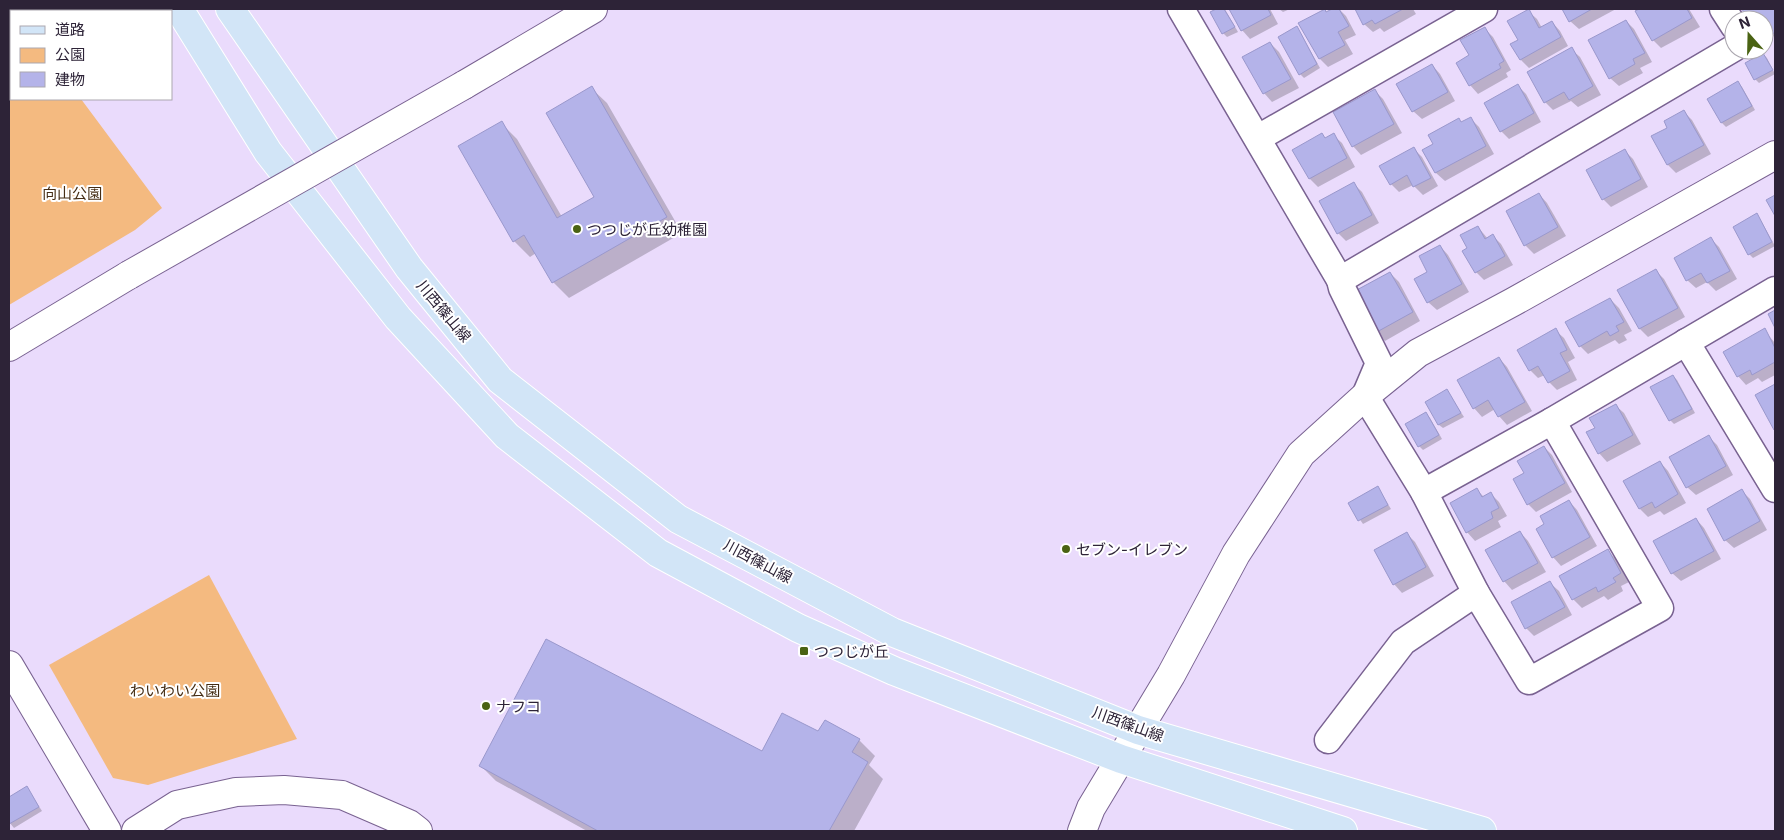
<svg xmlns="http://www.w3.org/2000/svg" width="1784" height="840" font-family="Inter,'Noto Sans JP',sans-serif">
  <rect width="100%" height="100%" fill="#eadbfc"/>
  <g fill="#f4ba80">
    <polygon points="11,73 11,99 81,99 162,208 135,230 9,305 9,74"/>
    <polygon points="209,575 297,739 148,785 113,778 49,665"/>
  </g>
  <g fill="#0003">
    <polygon points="1219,9 1224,9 1226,11 1238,32 1227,37 1223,33 1212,12"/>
    <polygon points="1230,9 1270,9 1278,24 1250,39 1242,30"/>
    <polygon points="1279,9 1290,9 1283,12"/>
    <polygon points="1334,9 1339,9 1346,16 1356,35 1345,40 1353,54 1328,67 1320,59 1300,23 1325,10 1327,13"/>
    <polygon points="1356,9 1413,9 1416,14 1384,32 1380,28 1373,32 1364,24"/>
    <polygon points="1563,9 1616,9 1579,29 1570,21"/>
    <polygon points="1642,9 1689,9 1700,27 1661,48 1653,40 1637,11"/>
    <polygon points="1744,9 1775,9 1775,37 1774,36 1765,41 1764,20 1750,20"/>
    <polygon points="1528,11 1537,19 1542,28 1552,22 1560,31 1568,46 1529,68 1521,60 1512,44 1520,40"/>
    <polygon points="1626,21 1634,29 1652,62 1640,68 1643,73 1619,86 1610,78"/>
    <polygon points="1296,28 1300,32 1320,68 1304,78 1300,74"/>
    <polygon points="1484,28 1493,37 1511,70 1506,73 1508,77 1478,94 1470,85 1471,56"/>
    <polygon points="1270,43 1279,52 1299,88 1272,102 1264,93"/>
    <polygon points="1571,49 1580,57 1601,95 1578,107 1571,101 1553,110 1545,102"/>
    <polygon points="1763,54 1767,58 1775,74 1759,83 1755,79"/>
    <polygon points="1432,65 1440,74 1455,101 1422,119 1413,111"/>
    <polygon points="1738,83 1742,87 1755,110 1726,127 1722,123 1709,99"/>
    <polygon points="1518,86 1526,94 1541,122 1509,139 1501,131"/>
    <polygon points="591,88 607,103 682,233 569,298 553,282 536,253 530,257 514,241 501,123 517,139 562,217 596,198"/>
    <polygon points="1375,91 1383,99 1402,133 1361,155 1353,146"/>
    <polygon points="1684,112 1692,120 1711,154 1676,173 1668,165 1653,137 1669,128"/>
    <polygon points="1471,119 1479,127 1494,154 1445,181 1436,173 1424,150 1435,145 1462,123"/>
    <polygon points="1333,135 1342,143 1355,167 1318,187 1310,179 1294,150 1326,139"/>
    <polygon points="1414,149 1422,157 1438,186 1423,195 1413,185 1399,192 1391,184"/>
    <polygon points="1625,151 1633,159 1648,187 1611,207 1603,199"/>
    <polygon points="1354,184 1362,192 1379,223 1346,241 1338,233"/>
    <polygon points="1539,194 1547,203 1566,236 1534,254 1525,245 1507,212"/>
    <polygon points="1756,215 1760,219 1775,246 1753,258 1749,254"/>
    <polygon points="1478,227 1488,239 1493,236 1501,244 1513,265 1484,280 1476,272 1469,249"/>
    <polygon points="1711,239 1719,247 1737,279 1716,291 1707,282 1696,288 1687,280"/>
    <polygon points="1440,246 1448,255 1469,292 1437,310 1428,302 1429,272"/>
    <polygon points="1656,271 1664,279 1685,317 1648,337 1640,329 1619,291"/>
    <polygon points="1390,273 1399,282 1420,321 1385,341 1376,333"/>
    <polygon points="1610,299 1619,308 1632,331 1624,335 1627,340 1619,344 1615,340 1588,354 1580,346"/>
    <polygon points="1555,330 1564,338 1575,358 1568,362 1577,380 1557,390 1549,382 1545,375 1538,378 1530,370"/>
    <polygon points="1764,330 1775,343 1775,375 1762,382 1758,378 1746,385 1738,376"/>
    <polygon points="1499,358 1507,367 1532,411 1507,425 1499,416 1495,409 1482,417 1474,408"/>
    <polygon points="1673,376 1677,380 1695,413 1674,424 1670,420 1652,388"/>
    <polygon points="1447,391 1464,417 1443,428 1439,425 1427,402"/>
    <polygon points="1615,405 1624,413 1641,444 1607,462 1599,453"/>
    <polygon points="1426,414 1430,418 1442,439 1423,450 1419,446"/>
    <polygon points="1709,437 1717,445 1733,475 1696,495 1687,487"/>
    <polygon points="1544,447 1552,455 1572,492 1536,512 1528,504"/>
    <polygon points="1660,462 1668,471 1686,503 1664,515 1660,511 1648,517 1640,509"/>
    <polygon points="1378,488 1391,509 1363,524 1349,504"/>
    <polygon points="1477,490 1484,497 1491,494 1499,502 1507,516 1498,521 1501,527 1475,541 1467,532 1451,504"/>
    <polygon points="1742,491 1750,499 1767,530 1734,548 1725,540"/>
    <polygon points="1569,501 1577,510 1597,546 1561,566 1553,557 1546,524"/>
    <polygon points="1696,519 1704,528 1721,559 1681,581 1672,573"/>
    <polygon points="1520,532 1528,541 1546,572 1512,590 1504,581"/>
    <polygon points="1406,533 1415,542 1434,576 1402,593 1394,584"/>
    <polygon points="1607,550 1616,559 1629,582 1621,586 1623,591 1608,600 1604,596 1582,608 1573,599 1561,576"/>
    <polygon points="1550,583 1559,591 1572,615 1534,636 1526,628"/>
    <polygon points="818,733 859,740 875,756 869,765 883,779 854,831 587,831 496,781 481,766 762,753"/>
    <polygon points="27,788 42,811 14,828 9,822 9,798"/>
  </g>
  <g fill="#b4b3e9" stroke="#9a98cc">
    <polygon points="1216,9 1224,9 1235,27 1222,34 1210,12"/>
    <polygon points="1229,9 1268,9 1271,15 1241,31"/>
    <polygon points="1325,9 1326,12 1332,9 1339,9 1349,26 1338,32 1345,45 1319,59 1298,23"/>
    <polygon points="1355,9 1403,9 1375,24 1372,20 1363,25"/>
    <polygon points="1529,9 1539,28 1552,21 1561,37 1520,60 1510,44 1518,40 1507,21"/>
    <polygon points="1562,9 1592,9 1569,22"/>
    <polygon points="1639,9 1687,9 1692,18 1652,41 1635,11"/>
    <polygon points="1742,9 1775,9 1775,32 1771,35 1767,27 1764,29 1764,20 1748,20"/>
    <polygon points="1626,20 1645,53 1633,59 1635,64 1609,79 1588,40"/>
    <polygon points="1297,26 1317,64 1299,75 1278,37"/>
    <polygon points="1485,27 1504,61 1499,64 1501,68 1469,86 1456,63 1469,55 1460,40"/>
    <polygon points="1270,42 1291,79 1263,94 1242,57"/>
    <polygon points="1572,47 1593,86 1569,100 1564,92 1544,103 1527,72"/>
    <polygon points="1763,53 1773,70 1754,80 1745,63"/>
    <polygon points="1432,64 1448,92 1412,112 1396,84"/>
    <polygon points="1738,81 1752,106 1721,123 1707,99"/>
    <polygon points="1518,84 1534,113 1500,132 1484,103"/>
    <polygon points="592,86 667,217 552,283 524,235 513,242 458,146 502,121 557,218 594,197 546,113"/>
    <polygon points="1375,89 1394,124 1352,147 1333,112"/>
    <polygon points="1684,110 1704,145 1667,165 1651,136 1667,128 1664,121"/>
    <polygon points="1471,117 1486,146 1435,173 1422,150 1433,144 1428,135 1459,118 1461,122"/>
    <polygon points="1322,133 1325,138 1334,133 1347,158 1309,179 1292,150"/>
    <polygon points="1414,147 1431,178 1413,187 1407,175 1390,185 1379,166"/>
    <polygon points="1625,149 1641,179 1602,200 1586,170"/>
    <polygon points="1354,182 1372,215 1337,234 1319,201"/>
    <polygon points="1539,193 1558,227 1524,246 1506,211"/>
    <polygon points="1775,195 1775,216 1766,200"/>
    <polygon points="1757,213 1772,242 1748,255 1733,227"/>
    <polygon points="1478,226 1485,239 1493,234 1505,256 1475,273 1462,251 1467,248 1460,235"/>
    <polygon points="1711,237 1730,271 1707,283 1701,273 1686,281 1674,258"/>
    <polygon points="1440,245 1462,284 1427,303 1414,279 1427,272 1419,256"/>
    <polygon points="1656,269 1678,308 1639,329 1617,290"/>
    <polygon points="1390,272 1413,312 1375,333 1353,292"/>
    <polygon points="1610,298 1624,322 1616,326 1619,331 1610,336 1607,331 1579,347 1565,322"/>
    <polygon points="1775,310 1775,328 1768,314"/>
    <polygon points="1556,328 1567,350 1560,353 1570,371 1548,383 1538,366 1529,371 1517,350"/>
    <polygon points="1765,328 1775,348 1775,362 1752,375 1750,370 1737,377 1723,352"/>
    <polygon points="1499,357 1525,402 1498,417 1488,400 1473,409 1457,380"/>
    <polygon points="1673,375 1692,409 1669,421 1650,387"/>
    <polygon points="1775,384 1775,430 1774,430 1755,395"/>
    <polygon points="1447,389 1461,413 1438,425 1425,402"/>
    <polygon points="1616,404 1633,435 1598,454 1586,432 1595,428 1589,418"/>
    <polygon points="1426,412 1439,435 1418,447 1405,424"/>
    <polygon points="1709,435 1726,466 1686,488 1669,457"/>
    <polygon points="1544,446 1565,483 1527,505 1513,479 1524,473 1517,461"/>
    <polygon points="1660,461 1678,494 1655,508 1652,502 1639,509 1623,481"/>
    <polygon points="1378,486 1388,505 1358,521 1348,503"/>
    <polygon points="1477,488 1482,497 1491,492 1499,508 1491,512 1493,518 1466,533 1450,503"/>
    <polygon points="1742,489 1760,521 1724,541 1707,509"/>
    <polygon points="1569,500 1590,537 1552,558 1536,529 1544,524 1540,516"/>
    <polygon points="1696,518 1714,551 1671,574 1653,541"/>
    <polygon points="1520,531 1538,563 1503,582 1485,550"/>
    <polygon points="1407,532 1426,567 1393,585 1374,550"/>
    <polygon points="1608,549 1621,573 1613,578 1616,582 1598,592 1596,587 1572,600 1559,576"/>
    <polygon points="1550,581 1565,607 1525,629 1511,602"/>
    <polygon points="546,639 762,751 782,713 818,731 825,720 860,739 852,752 868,762 829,831 598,831 479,766"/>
    <polygon points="27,786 39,807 9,824 9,797"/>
  </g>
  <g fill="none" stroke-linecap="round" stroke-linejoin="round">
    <defs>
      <g id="minor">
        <polyline points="1181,9 1340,280 1342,288 1379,363 1365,396 1424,492 1476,593 1529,681 1660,608 1552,421 1775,290"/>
        <polyline points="1723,9 1734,26"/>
        <polyline points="1258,138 1484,9"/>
        <polyline points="1340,280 1734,48"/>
        <polyline points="1686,342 1775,489"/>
        <polyline points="1424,492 1552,421"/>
        <polyline points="1328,740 1403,642 1476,593"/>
      </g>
      <g id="tertiary">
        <polyline points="464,85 593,9"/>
        <polyline points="9,347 129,275"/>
        <polyline points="9,665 107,831"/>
        <polyline points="136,831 177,805 236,792 284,790 342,795 409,824 418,831"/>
        <polyline points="1082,831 1091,808 1171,675 1236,554 1301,454 1365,396 1418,353 1513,302 1775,155"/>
      </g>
      <g id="primary">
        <polyline points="179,9 268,152 398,318 507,436 658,553 798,628 894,671 1121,759 1343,831"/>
        <polyline points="230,9 409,268 500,380 678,519 892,632 1138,730 1482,831"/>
      </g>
    </defs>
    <use href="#minor" stroke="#796291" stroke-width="29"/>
    <use href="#tertiary" stroke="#796291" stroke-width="30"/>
    <use href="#primary" stroke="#fff" stroke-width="30"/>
    <use href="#minor" stroke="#fff" stroke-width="26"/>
    <use href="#tertiary" stroke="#fff" stroke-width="28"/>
    <use href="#primary" stroke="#d2e5f7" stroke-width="28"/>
    <defs>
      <polyline id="tertiary-bridge" points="129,275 464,85"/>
    </defs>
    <use href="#tertiary-bridge" stroke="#796291" stroke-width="30" stroke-linecap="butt"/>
    <use href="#tertiary-bridge" stroke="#fff" stroke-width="28"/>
  </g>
  <g fill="#4a6313" stroke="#fff" stroke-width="2">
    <circle cx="577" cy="229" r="5"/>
    <circle cx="1066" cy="549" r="5"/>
    <rect x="799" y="646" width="10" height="10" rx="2.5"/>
    <circle cx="486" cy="706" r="5"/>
  </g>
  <g text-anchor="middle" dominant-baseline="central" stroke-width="4" stroke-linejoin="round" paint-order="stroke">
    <g font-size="15" fill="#462e15" stroke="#fff">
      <text x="72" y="193">向山公園</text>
      <text x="175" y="690">わいわい公園</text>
    </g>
    <g font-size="15" fill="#2d2337" stroke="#fff" text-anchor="start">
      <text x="587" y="229">つつじが丘幼稚園</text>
      <text x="1076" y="549">セブン-イレブン</text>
      <text x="814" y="651">つつじが丘</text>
      <text x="496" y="706">ナフコ</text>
    </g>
    <g font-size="15" fill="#2d2337" stroke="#fff">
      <text transform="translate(444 311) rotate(50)">川西篠山線</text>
      <text transform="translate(758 561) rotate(28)">川西篠山線</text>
      <text transform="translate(1128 724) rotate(20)">川西篠山線</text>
    </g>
  </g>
  <rect width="1784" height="840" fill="none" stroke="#2d2337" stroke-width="20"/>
  <rect x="10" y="10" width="162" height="90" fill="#ffffff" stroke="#aba7af"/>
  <rect x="20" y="26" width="25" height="8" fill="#d2e5f7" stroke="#aba7af"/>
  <text x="55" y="35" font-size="15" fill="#2d2337">道路</text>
  <rect x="20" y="48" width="25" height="15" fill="#f4ba80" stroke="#aba7af"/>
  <text x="55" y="60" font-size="15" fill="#2d2337">公園</text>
  <rect x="20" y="72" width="25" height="15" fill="#b4b3e9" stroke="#aba7af"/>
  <text x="55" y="85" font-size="15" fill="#2d2337">建物</text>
  <g transform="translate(1749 35) rotate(340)"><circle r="24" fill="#ffffff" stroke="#aba7af"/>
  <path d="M0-4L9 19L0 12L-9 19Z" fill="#4a6313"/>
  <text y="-8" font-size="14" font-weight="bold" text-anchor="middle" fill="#2d2337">N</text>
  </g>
</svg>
